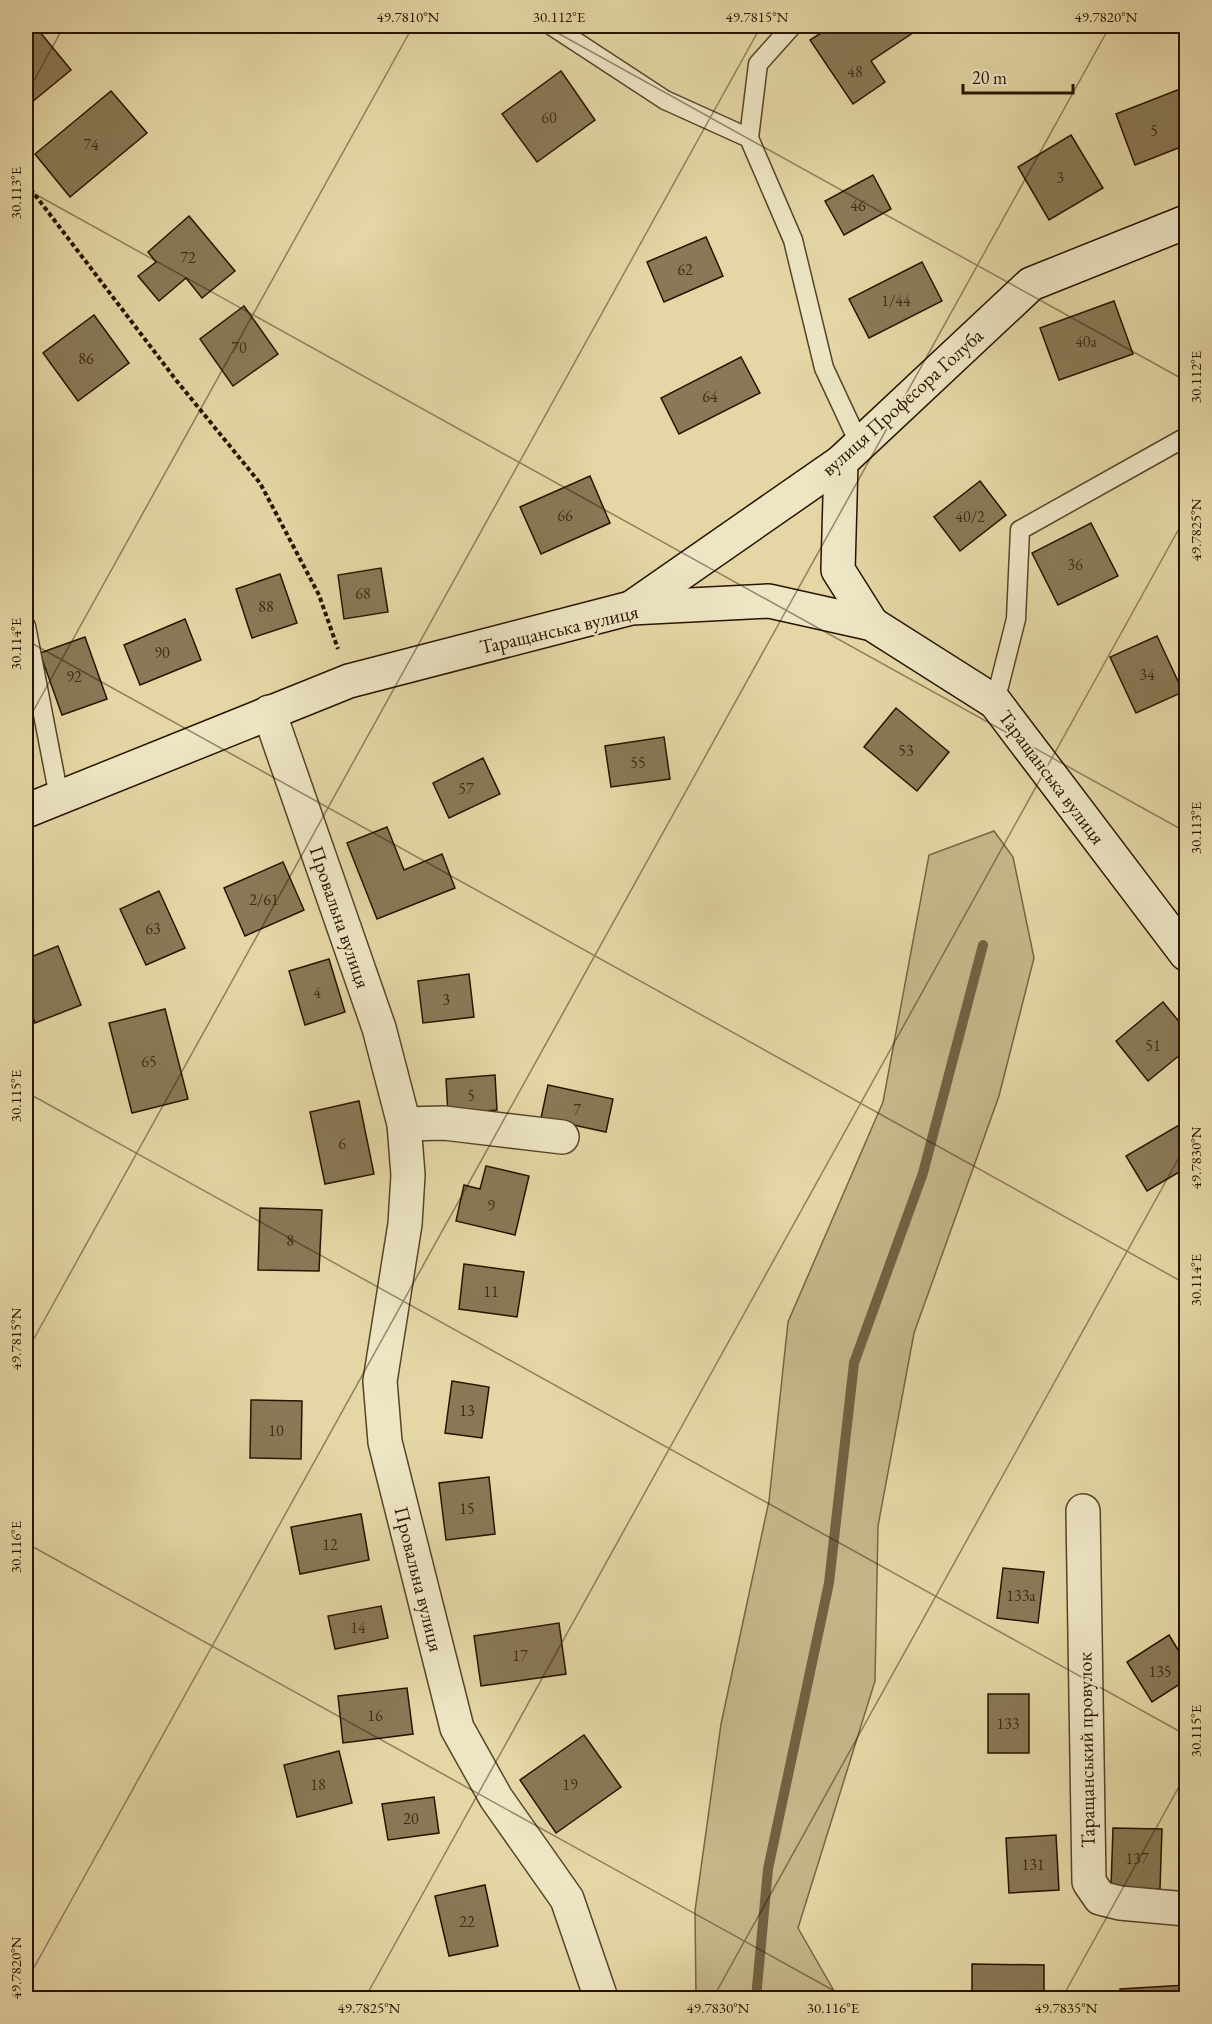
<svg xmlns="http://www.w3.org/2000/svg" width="1212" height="2024" font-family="'EB Garamond',serif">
  <rect width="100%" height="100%" fill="#e4d7a5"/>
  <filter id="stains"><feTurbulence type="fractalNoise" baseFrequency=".00333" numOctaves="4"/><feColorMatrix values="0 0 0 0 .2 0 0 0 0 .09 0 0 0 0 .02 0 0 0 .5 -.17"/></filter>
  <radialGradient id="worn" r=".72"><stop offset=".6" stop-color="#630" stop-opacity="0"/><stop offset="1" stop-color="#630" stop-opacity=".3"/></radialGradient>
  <polygon fill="#c4b689" stroke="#766544" stroke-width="1.5" points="994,831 1013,857 1034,958 999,1096 914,1333 878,1526 875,1681 798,1928 838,1998 696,1998 695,1911 721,1724 769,1501 788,1322 883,1102 929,855"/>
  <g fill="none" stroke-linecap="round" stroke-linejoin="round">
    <polyline stroke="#726141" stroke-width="10" points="756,1998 768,1869 829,1583 854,1363 923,1173 983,945"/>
  </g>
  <g fill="#897956" stroke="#271400" stroke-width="1.5">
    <polygon points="28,26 35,26 71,70 26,107 26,28"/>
    <polygon points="832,26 905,26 911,34 871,61 885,82 853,104 810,40"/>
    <polygon points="561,71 595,120 537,162 502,114"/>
    <polygon points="1185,87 1186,145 1135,165 1116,114"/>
    <polygon points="111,91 147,133 70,197 35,154"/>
    <polygon points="1071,135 1103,188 1049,220 1018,167"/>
    <polygon points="873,175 891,209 844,235 825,201"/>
    <polygon points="189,216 235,271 202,298 186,278 159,301 138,276 156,262 148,252"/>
    <polygon points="706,237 723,276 664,302 647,262"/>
    <polygon points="922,262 942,301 869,338 849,299"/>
    <polygon points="1114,301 1133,354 1059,380 1040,328"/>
    <polygon points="244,306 278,354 233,386 200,339"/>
    <polygon points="94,315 129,363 78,401 43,353"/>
    <polygon points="741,357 760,393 679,434 661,398"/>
    <polygon points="590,476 610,523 541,554 520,507"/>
    <polygon points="980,481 1006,515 960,551 934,517"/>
    <polygon points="1091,523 1118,576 1058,605 1032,553"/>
    <polygon points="381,568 388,612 344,619 338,575"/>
    <polygon points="280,574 297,623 252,638 236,589"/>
    <polygon points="185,619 201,660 140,685 124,645"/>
    <polygon points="1157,636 1183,692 1136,713 1110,657"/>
    <polygon points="85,637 107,699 62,715 40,653"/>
    <polygon points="896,708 949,752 917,791 864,747"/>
    <polygon points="664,737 670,779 611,787 605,746"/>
    <polygon points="483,758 500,794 449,818 433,783"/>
    <polygon points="387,827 404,870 442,854 455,888 377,919 347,843"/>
    <polygon points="283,862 304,910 245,936 224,888"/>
    <polygon points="159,891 185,948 146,965 120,909"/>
    <polygon points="58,946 81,1005 35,1023 26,998 26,959"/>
    <polygon points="329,959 345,1012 305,1025 289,971"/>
    <polygon points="469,974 474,1017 423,1023 418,981"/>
    <polygon points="1163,1002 1186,1030 1186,1050 1148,1081 1116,1041"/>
    <polygon points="165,1009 188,1099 132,1113 109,1023"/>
    <polygon points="26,1065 33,1099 26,1100"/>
    <polygon points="495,1075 497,1110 448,1114 446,1079"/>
    <polygon points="548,1085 613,1099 606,1132 541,1118"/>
    <polygon points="359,1101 374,1174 325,1184 310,1112"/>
    <polygon points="1186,1121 1186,1168 1147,1191 1126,1156"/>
    <polygon points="486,1166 529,1176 515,1235 456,1221 464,1185 480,1189"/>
    <polygon points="260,1208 322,1210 319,1271 258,1270"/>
    <polygon points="464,1264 524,1272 517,1317 459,1309"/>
    <polygon points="452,1381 489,1387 482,1438 445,1433"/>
    <polygon points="251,1400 302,1401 301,1459 250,1458"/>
    <polygon points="489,1477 495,1534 446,1540 439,1483"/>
    <polygon points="361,1514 369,1560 300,1574 291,1527"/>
    <polygon points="1003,1568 1044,1572 1038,1623 997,1618"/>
    <polygon points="381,1606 388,1638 335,1649 328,1616"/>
    <polygon points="559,1623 566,1674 481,1686 474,1636"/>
    <polygon points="1169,1635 1186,1663 1186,1680 1152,1702 1127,1662"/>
    <polygon points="407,1688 413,1734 343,1743 338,1696"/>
    <rect x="988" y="1694" width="41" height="59"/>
    <polygon points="584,1735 621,1787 556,1833 520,1780"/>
    <polygon points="339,1751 352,1803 297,1817 284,1765"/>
    <polygon points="434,1797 439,1833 388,1840 382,1804"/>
    <polygon points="1113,1828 1162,1829 1160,1889 1111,1888"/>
    <polygon points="1056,1835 1059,1890 1009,1893 1006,1838"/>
    <polygon points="485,1885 498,1946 449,1956 435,1896"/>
    <polygon points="972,1964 1044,1965 1044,1998 972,1998"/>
    <polygon points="1186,1985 1186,1998 1121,1998 1120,1989"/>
  </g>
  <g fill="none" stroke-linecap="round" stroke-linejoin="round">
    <defs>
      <g id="lane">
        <polyline points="552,26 665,100 749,138 793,240 824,368 859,443"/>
        <polyline points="749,138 758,64 792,26"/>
        <polyline points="26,626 59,797"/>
        <polyline points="995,702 1016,619 1020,530 1186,437"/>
      </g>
      <g id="street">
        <polyline points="269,712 379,1028 404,1124 408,1175 405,1224 380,1381 385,1442 457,1728 496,1798 567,1899 601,1998"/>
        <polyline points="404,1124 444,1123 562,1137"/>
        <polyline points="1083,1511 1089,1882 1100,1898 1120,1903 1186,1909"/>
      </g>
      <g id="secondary">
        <polyline points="841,462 838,570 872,624"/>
        <polyline points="631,608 841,462 1031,284 1186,222"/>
        <polyline points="26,811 349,681 631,608 769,601 872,624 995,702 1186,954"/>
      </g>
    </defs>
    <use href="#lane" stroke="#564529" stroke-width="21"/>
    <use href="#street" stroke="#564529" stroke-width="36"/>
    <use href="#secondary" stroke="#271400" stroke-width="36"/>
    <polyline stroke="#271400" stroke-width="4" stroke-dasharray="4.5 3" stroke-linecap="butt" points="26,183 176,380 260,483 319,595 338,649"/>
    <use href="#lane" stroke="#ede5c4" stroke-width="18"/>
    <use href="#street" stroke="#ede5c4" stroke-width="33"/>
    <use href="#secondary" stroke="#ede5c4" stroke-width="33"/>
  </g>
  <path fill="none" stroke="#271400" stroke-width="1.5" stroke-opacity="0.45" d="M545 26 1186 381M26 95 64 26M26 189 1186 832M26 640 1186 1284M26 724 413 26M26 1092 1186 1735M26 1353 761 26M26 1543 847 1998M26 1982 1110 26M26 1995 32 1998M365 1998 1186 516M713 1998 1186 1145M1062 1998 1186 1774"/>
  <g text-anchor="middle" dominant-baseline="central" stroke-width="4.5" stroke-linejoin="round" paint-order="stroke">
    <g font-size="16" fill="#402d16">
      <text x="855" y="71">48</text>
      <text x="549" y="117">60</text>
      <text x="1154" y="130">5</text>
      <text x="91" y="144">74</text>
      <text x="1060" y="177">3</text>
      <text x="858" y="205">46</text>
      <text x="188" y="257">72</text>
      <text x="685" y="269">62</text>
      <text x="896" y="300">1/44</text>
      <text x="1086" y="341">40а</text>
      <text x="239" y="347">70</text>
      <text x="86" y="358">86</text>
      <text x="710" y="396">64</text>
      <text x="565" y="515">66</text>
      <text x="970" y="516">40/2</text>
      <text x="1075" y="564">36</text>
      <text x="363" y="593">68</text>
      <text x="266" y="606">88</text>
      <text x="162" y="652">90</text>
      <text x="1147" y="674">34</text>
      <text x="74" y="676">92</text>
      <text x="906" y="750">53</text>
      <text x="638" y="762">55</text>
      <text x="466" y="788">57</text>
      <text x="264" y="899">2/61</text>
      <text x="153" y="928">63</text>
      <text x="317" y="992">4</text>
      <text x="446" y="999">3</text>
      <text x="1153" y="1045">51</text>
      <text x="149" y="1061">65</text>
      <text x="471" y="1095">5</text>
      <text x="577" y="1109">7</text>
      <text x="342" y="1143">6</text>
      <text x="491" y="1205">9</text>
      <text x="290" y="1240">8</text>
      <text x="491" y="1291">11</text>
      <text x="467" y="1410">13</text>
      <text x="276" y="1430">10</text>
      <text x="467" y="1508">15</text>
      <text x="330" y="1544">12</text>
      <text x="1021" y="1595">133а</text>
      <text x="358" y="1627">14</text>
      <text x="520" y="1655">17</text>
      <text x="1160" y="1671">135</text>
      <text x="375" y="1715">16</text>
      <text x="1008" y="1723">133</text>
      <text x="318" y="1784">18</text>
      <text x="570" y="1784">19</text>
      <text x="411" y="1818">20</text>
      <text x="1137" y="1858">137</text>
      <text x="1033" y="1864">131</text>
      <text x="467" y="1921">22</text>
    </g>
    <g font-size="20" fill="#271400" stroke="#ede5c4">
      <text transform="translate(902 402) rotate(-42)">вулиця Професора Голуба</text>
      <text transform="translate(559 629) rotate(-13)">Таращанська вулиця</text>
      <text transform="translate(1052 777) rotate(53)">Таращанська вулиця</text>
      <text transform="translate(340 917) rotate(71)">Провальна вулиця</text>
      <text transform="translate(419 1579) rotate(76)">Провальна вулиця</text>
      <text transform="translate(1086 1750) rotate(-91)">Таращанський провулок</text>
    </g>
  </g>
  <rect width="1212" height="2024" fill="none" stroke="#e4d7a5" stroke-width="66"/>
  <path d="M963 84v9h110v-9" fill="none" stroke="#271400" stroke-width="3"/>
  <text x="972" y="84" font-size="18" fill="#271400" stroke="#ede5c4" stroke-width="4.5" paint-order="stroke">20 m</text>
  <rect x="33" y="33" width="1146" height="1958" fill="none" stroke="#271400" stroke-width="2"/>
  <g font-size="15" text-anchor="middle" fill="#271400">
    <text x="408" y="22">49.7810°N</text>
    <text x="559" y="22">30.112°E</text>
    <text x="757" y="22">49.7815°N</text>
    <text x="1106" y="22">49.7820°N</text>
    <text transform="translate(16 193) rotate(-90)" y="5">30.113°E</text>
    <text transform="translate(1196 377) rotate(-90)" y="5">30.112°E</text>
    <text transform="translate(1196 530) rotate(-90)" y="5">49.7825°N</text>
    <text transform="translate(16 644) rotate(-90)" y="5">30.114°E</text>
    <text transform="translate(1196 828) rotate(-90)" y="5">30.113°E</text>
    <text transform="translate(16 1096) rotate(-90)" y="5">30.115°E</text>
    <text transform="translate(1196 1158) rotate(-90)" y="5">49.7830°N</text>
    <text transform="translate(1196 1280) rotate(-90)" y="5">30.114°E</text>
    <text transform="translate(16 1339) rotate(-90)" y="5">49.7815°N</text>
    <text transform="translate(16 1547) rotate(-90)" y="5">30.116°E</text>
    <text transform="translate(1196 1731) rotate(-90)" y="5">30.115°E</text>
    <text transform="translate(16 1968) rotate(-90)" y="5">49.7820°N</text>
    <text x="369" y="2013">49.7825°N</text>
    <text x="718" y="2013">49.7830°N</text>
    <text x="833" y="2013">30.116°E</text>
    <text x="1066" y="2013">49.7835°N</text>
  </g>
  <rect width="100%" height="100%" filter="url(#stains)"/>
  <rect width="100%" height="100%" fill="url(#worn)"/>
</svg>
